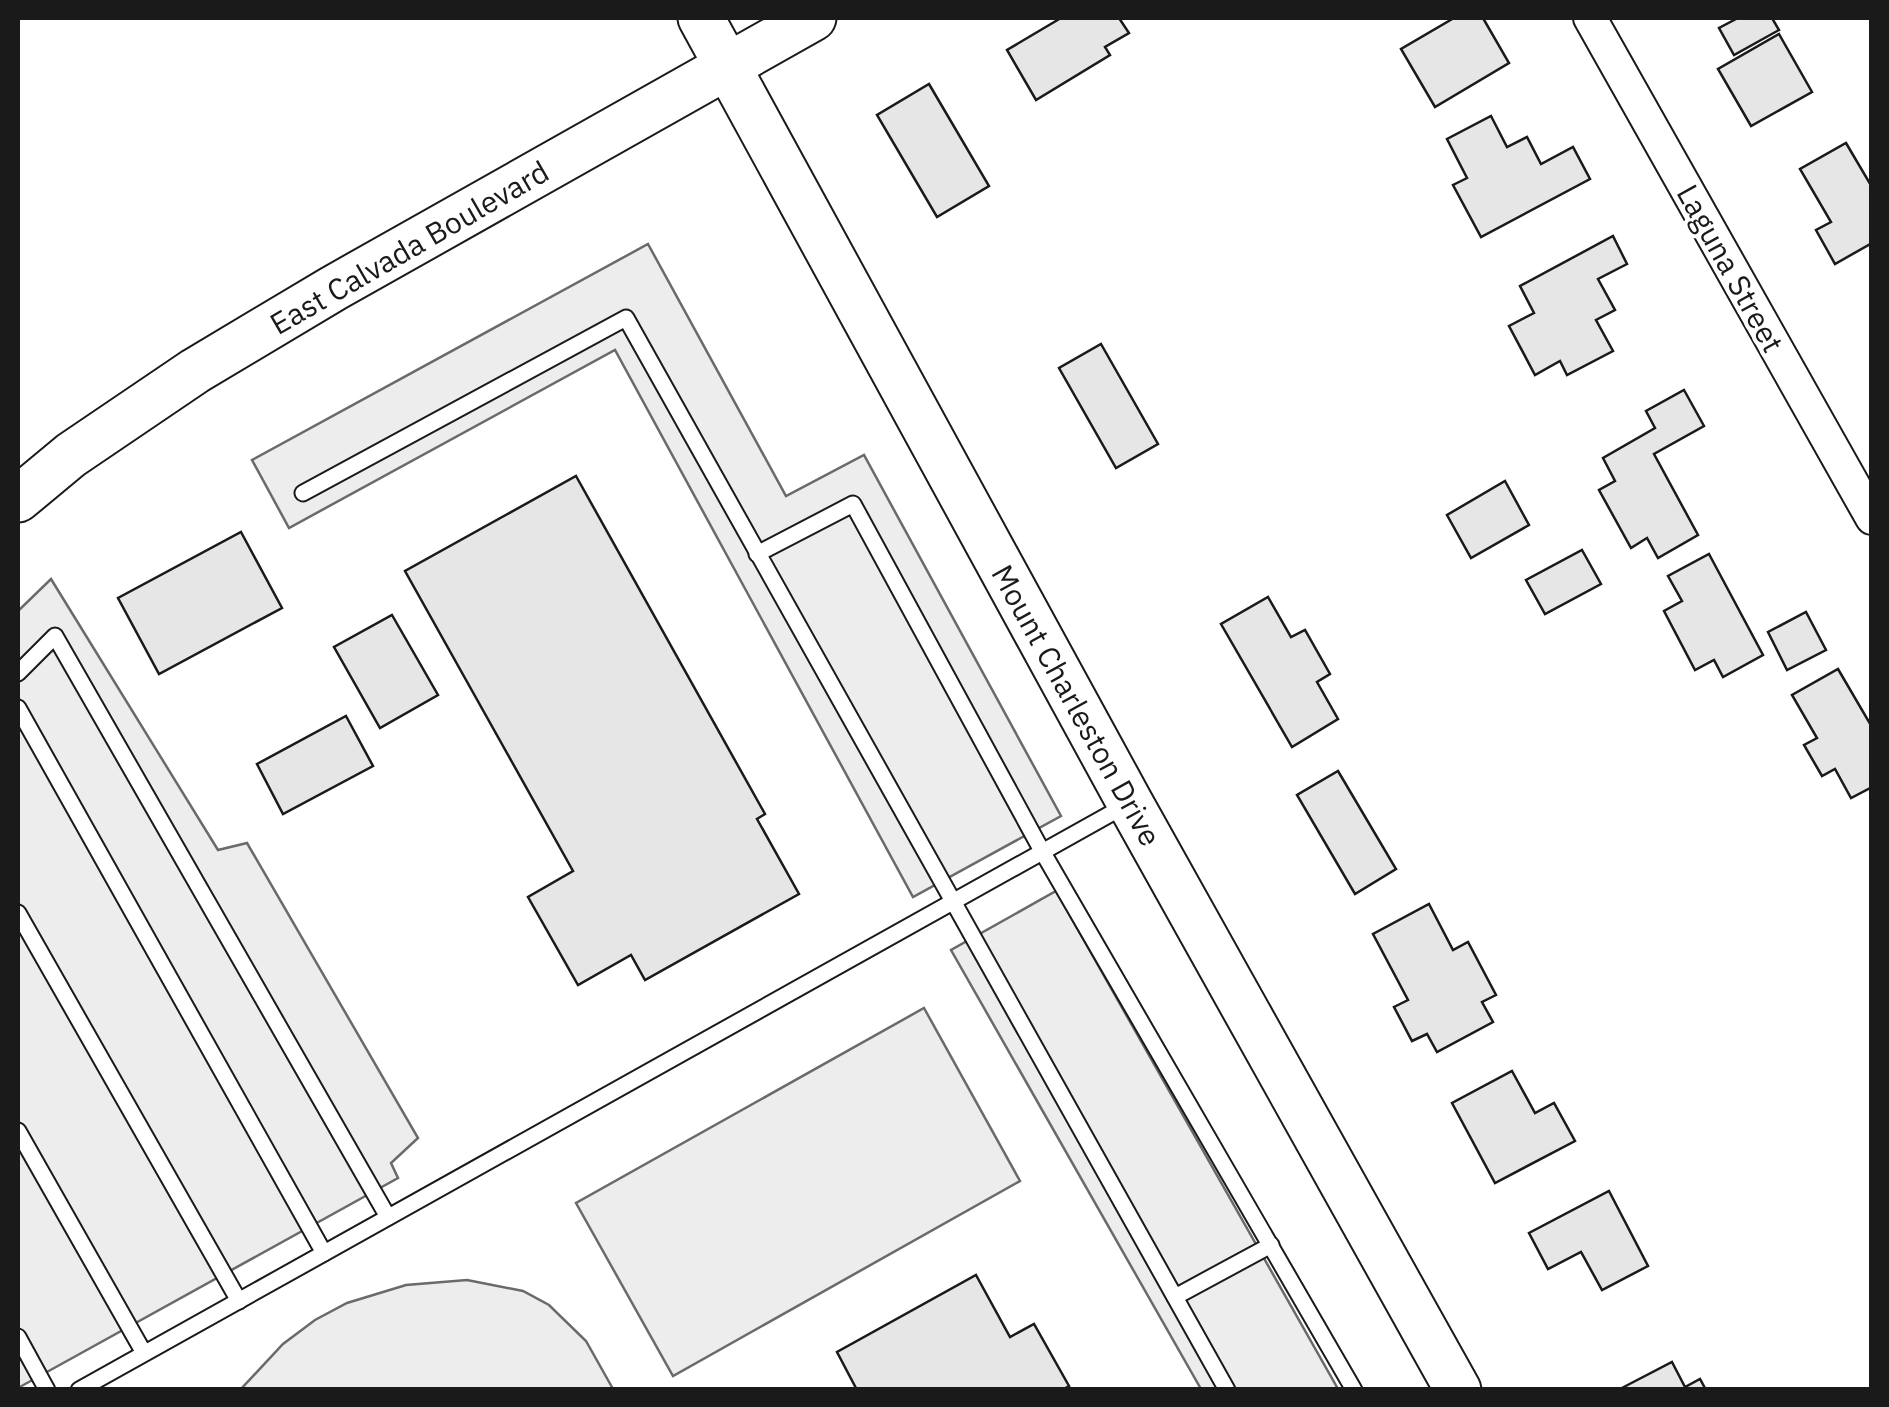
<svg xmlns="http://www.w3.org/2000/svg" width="1889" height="1407" font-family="'IBM Plex Sans',sans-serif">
  <rect width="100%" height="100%" fill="#fff"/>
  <g fill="#ededed" stroke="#6a6a6a" stroke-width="2.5">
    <polygon points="648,244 786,496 864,455 1061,816 913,897 615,350 289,528 252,460"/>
    <polygon points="51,579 218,850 247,843 418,1138 391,1163 398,1178 18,1388 18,611"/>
    <polygon points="1056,891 1338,1389 1201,1389 951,950"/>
    <polygon points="924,1008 1020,1181 673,1376 576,1203"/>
    <polygon points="467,1280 523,1291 549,1305 586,1341 613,1389 241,1389 283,1344 315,1320 347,1303 406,1285"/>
  </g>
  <g fill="#e6e6e6" stroke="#1a1a1a" stroke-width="2.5">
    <polygon points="1061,18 1119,18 1129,33 1105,47 1110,55 1036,100 1007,50"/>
    <polygon points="1454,18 1483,18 1509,63 1435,107 1401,49"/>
    <polygon points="1738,18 1772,18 1779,30 1734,55 1719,28"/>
    <polygon points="1779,34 1812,92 1751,126 1718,69"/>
    <polygon points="929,84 989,186 937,217 877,115"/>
    <polygon points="1491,116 1507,147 1527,137 1541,164 1573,147 1590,179 1481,237 1453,185 1467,178 1447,139"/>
    <polygon points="1846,143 1872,187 1872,243 1835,264 1816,230 1831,222 1800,169"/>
    <polygon points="1613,236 1627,264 1598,279 1615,310 1596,320 1613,351 1567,375 1560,361 1535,375 1509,326 1534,313 1520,286"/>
    <polygon points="1101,344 1158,444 1116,468 1059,368"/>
    <polygon points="1684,390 1704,426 1654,454 1698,535 1658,558 1647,538 1631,548 1599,490 1615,481 1603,458 1655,428 1646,411"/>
    <polygon points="576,476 765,814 757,819 799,894 645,980 631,955 578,985 528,897 573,871 405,571"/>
    <polygon points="1505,481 1529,525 1471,558 1447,515"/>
    <polygon points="241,532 282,608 159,674 118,598"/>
    <polygon points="1582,550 1601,584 1545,614 1526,580"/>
    <polygon points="1709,554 1763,655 1723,677 1714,660 1695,670 1664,611 1682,601 1668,576"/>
    <polygon points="1268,597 1291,637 1305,630 1330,674 1317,682 1338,719 1292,747 1221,624"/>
    <polygon points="1806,612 1826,650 1787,670 1768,632"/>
    <polygon points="392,615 438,695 380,728 334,647"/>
    <polygon points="1838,669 1872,727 1872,787 1851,798 1835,769 1822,776 1804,745 1817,738 1792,695"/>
    <polygon points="346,716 373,766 283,814 257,764"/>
    <polygon points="1338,771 1396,869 1355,894 1297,795"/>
    <polygon points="1429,904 1453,950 1468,942 1496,995 1482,1002 1493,1022 1437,1052 1427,1034 1412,1041 1394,1007 1408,1000 1373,934"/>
    <polygon points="1512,1071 1535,1113 1554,1103 1575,1141 1495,1183 1452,1103"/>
    <polygon points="1609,1191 1648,1266 1602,1290 1581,1252 1548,1269 1529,1233"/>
    <polygon points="976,1275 1010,1337 1034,1324 1069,1386 1062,1390 857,1390 837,1352"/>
    <polygon points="1672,1362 1685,1387 1700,1379 1706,1390 1618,1390"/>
  </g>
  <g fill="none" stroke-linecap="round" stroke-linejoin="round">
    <defs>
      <g id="lane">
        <polyline points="303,493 626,318 1227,1390"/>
        <polyline points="757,554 853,504 1042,851 1354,1390"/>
        <polyline points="18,673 55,636 388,1217"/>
        <polyline points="18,708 324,1253"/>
        <polyline points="18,913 239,1301"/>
        <polyline points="18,1131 144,1353"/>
        <polyline points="1175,1297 1271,1245"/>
        <polyline points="18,1337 47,1390"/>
        <polyline points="79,1390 1128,804"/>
      </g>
      <polyline id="street" points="1590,18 1872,518"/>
      <g id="secondary">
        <polyline points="701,18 1130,803 1458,1390"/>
        <polyline points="18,499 71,455 195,371 334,288 813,18"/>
      </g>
    </defs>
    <use href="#lane" stroke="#1a1a1a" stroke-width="19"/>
    <use href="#street" stroke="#1a1a1a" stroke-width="36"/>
    <use href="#secondary" stroke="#1a1a1a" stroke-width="49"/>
    <use href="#lane" stroke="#fff" stroke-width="15"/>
    <use href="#street" stroke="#fff" stroke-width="32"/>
    <use href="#secondary" stroke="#fff" stroke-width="45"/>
  </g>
  <g text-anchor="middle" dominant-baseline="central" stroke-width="8" stroke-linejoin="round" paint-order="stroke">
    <g font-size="30" fill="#1a1a1a" stroke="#fff">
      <text transform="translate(409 247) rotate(-30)">East Calvada Boulevard</text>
      <text transform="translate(1731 268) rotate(61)">Laguna Street</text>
      <text transform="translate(1077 705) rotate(61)">Mount Charleston Drive</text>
    </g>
  </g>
  <rect width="1889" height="1407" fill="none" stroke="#1a1a1a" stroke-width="40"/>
</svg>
